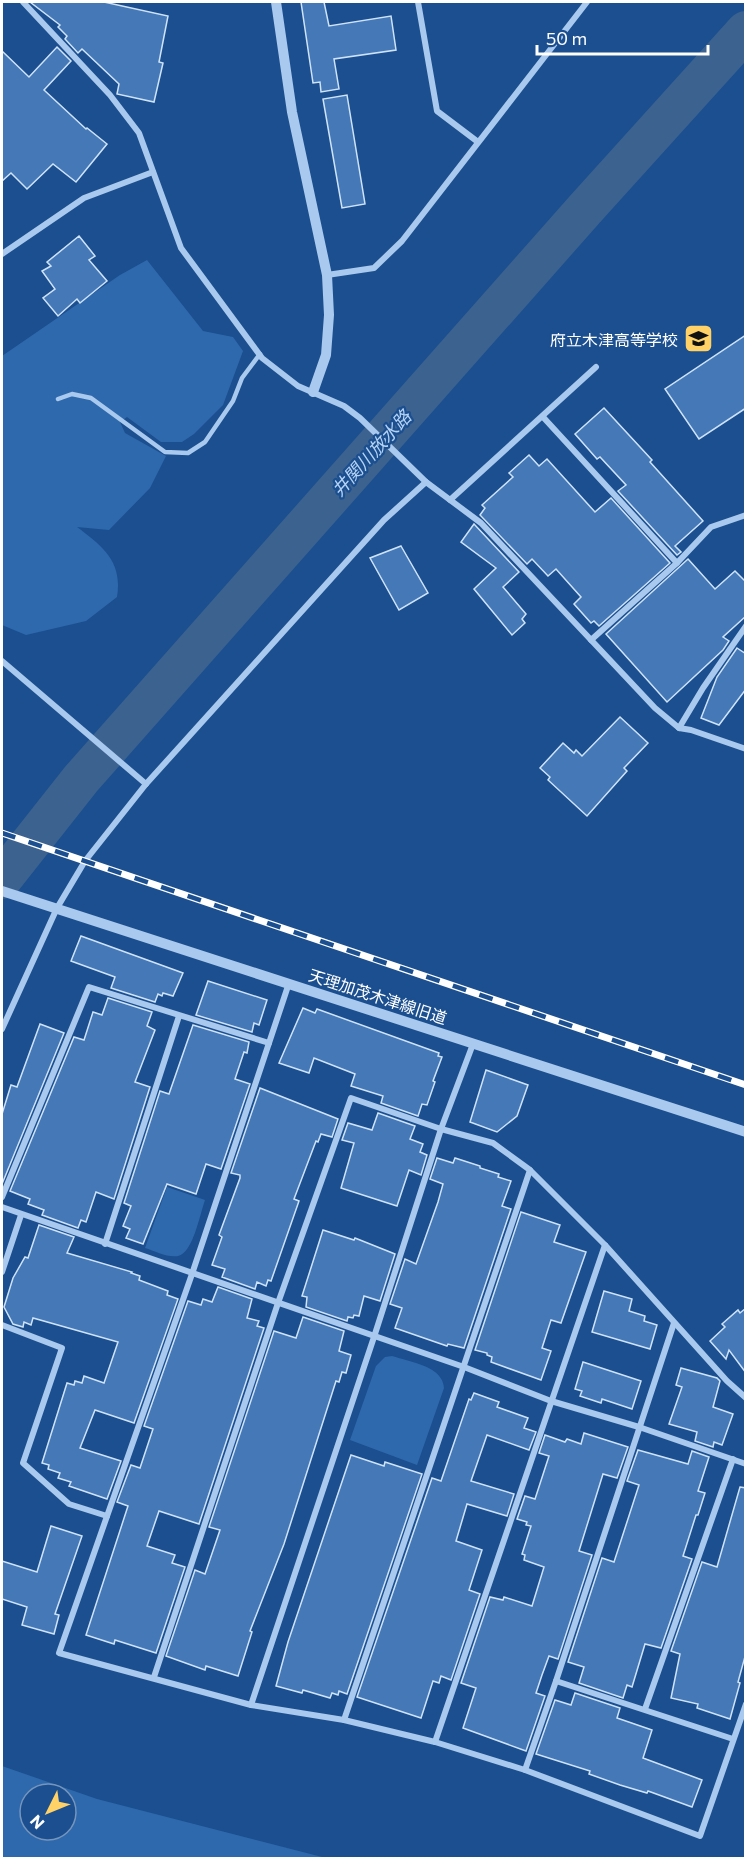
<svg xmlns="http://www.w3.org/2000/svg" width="747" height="1860" font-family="Commissioner,'Noto Sans JP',sans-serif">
	<rect width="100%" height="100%" fill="#1b4f8f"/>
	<g fill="#2e69ad" fill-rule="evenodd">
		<path d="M147,260L203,331L233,337L243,351L223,405L194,434L182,442H161L127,417L120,422L125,433L166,456L150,488L109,530L77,527C102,546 123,561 117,597L86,621L26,635L2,625V356L120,275Z"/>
		<path d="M167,1187L205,1200C200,1214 193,1253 178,1256C168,1258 155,1251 145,1248Z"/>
		<path d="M392,1356C410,1362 443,1366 444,1388L417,1465L350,1440L376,1366L385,1357Z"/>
		<path d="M2,1766L97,1799L326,1858H2ZM30,1794H66V1830H30Z"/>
	</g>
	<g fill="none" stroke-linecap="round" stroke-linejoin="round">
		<path stroke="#3c6290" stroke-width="40" d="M2,879L81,779L586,208L746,31"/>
	</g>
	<g fill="#4478b7" stroke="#cfe3fa" stroke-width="1.5">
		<path d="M30,2H104L168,16L159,62L163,63L154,102L117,94L119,84L82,49L78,53L65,39L67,36L58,27L60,25Z"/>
		<path d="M301,2H324L329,26L391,16L396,50L334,59L339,89L321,92L320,82L313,83Z"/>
		<path d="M57,47L71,61L44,90L86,129L87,128L107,144L76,182L53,164L27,189L11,173L2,181V51L29,77Z"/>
		<path d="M347,95L365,204L342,208L323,99Z"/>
		<path d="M79,236L95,256L89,260L107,281L80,303L77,299L58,316L43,298L55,289L42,271L51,266L47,262Z"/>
		<path d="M746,335V408L699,439L665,389Z"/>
		<path d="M604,408L652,460L650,462L703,521L675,546L681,552L677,555L618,491L626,485L600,457L597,459L575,434Z"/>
		<path d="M529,455L539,466L547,459L595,512L611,498L670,563L599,626L594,621L591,623L574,604L581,597L556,569L548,576L532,559L527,564L480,515L485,508L482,505L513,477L509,473Z"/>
		<path d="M474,524L519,572L503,587L526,614L522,619L525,623L512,635L474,589L496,568L461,542Z"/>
		<path d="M401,546L428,593L399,610L370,558Z"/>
		<path d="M688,559L715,589L735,571L746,582V616L723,637L729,641L723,650L667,702L606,634Z"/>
		<path d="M737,648L746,654V689L719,725L701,718L717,677Z"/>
		<path d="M620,717L648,743L624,768L627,771L587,816L548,780L550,777L540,768L563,743L574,753L576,750L582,756Z"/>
		<path d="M81,936L183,973L173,996L163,993L162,996L158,994L155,1002L111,988L115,977L71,961Z"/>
		<path d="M208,981L267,1000L259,1025L254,1023L252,1032L196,1015Z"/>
		<path d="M108,998L152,1012L147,1026L155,1030L135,1082L150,1087L114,1199L96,1192L86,1222L81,1220L78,1228L42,1215L44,1210L28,1204L30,1199L10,1191L74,1037L84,1040L93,1012L102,1015Z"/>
		<path d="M303,1008L315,1013L317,1009L439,1053L438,1056L442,1057L433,1081L435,1082L427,1105L422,1104L418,1116L381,1103L383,1096L351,1086L355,1074L314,1058L309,1073L279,1063Z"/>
		<path d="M40,1024L64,1033L2,1184V1114L11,1085L17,1087Z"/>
		<path d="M193,1025L249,1042L247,1053L244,1052L235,1079L250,1084L221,1169L206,1164L196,1194L167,1184L143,1244L126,1238L130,1229L123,1226L131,1206L124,1203L160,1091L169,1094Z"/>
		<path d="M486,1070L528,1085L517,1116L497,1132L470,1122Z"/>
		<path d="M260,1088L338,1119L332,1137L321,1134L318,1142L316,1141L294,1199L299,1201L271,1281L268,1280L266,1286L257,1282L255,1289L222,1277L225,1269L212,1265L222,1237L219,1235L240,1178V1175L231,1173Z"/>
		<path d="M378,1113L415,1126L410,1139L423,1144L420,1152L427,1155L421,1175L409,1170L397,1206L341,1188L354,1143L342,1140L348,1123L372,1130Z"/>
		<path d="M437,1158L453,1163L455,1158L480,1166V1168L499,1174L498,1177L511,1181L502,1206L511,1209L464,1348L448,1344L447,1346L395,1328L402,1308L390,1304L405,1259L416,1264L438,1202L443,1184L430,1179Z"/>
		<path d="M521,1212L560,1225L554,1242L586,1252L561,1323L551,1320L542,1348L551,1351L541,1380L491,1362L492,1357L487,1355V1353L475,1350Z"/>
		<path d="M39,1225L74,1237L67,1253L132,1272L131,1273L140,1276L139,1280L168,1291L167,1295L178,1299L134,1423L95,1410L80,1448L121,1461L107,1499L69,1486L71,1482L58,1478L60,1473L48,1469L49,1465L42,1463L67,1383L74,1385L75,1381L82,1383L84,1376L104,1383L118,1342L33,1318L31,1325L24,1322L23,1327L13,1324L4,1307L13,1278L25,1257L28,1258Z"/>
		<path d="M323,1230L354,1240L355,1238L395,1254L380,1301L364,1296L359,1316L354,1315L353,1318L348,1317L347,1321L306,1307L307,1297L302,1296Z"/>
		<path d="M218,1287L252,1299L247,1318L259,1321L257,1326L264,1328L199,1524L159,1511L147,1546L175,1555L172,1563L185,1567L156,1653L115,1640L114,1644L86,1635L128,1506L117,1502L131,1465L140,1468L153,1429L144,1426L188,1301L201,1305L203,1299L212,1302Z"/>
		<path d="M604,1291L632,1299L629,1311L645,1316L644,1321L657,1325L650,1349L592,1332Z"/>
		<path d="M746,1308V1373L729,1350L726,1359L710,1341L725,1327L722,1324L738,1310L740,1313Z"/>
		<path d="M303,1317L344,1331L339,1351L351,1355L346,1373L342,1372L339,1382L336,1381L284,1544L250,1631L252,1632L238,1676L206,1666L205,1670L166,1656L195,1570L205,1574L220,1530L209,1527L274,1331L296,1338Z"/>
		<path d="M583,1362L641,1381L632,1409L602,1399L601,1403L580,1396L582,1391L575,1389Z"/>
		<path d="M681,1368L717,1378L720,1381L713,1407L733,1414L722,1445L714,1442L713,1447L695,1441L697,1432L669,1424L682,1387L676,1385Z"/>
		<path d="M474,1393L499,1402L497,1407L528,1418L524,1428L536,1432L529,1450L487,1435L471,1481L514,1494L507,1516L467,1504L456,1541L482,1550L469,1590L480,1594L451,1680L441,1676L439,1683L433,1681L421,1718L357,1697L432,1478L441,1481L469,1399L471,1400Z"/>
		<path d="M584,1433L628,1447L617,1478L603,1474L579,1551L592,1555L558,1659L549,1656L542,1675L536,1693L545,1696L526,1751L463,1728L476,1688L461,1683L490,1597L503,1600L504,1597L532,1606L544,1567L524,1560L525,1555L522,1554L531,1526L526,1525L527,1522L517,1519L525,1496L535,1499L549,1456L539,1453L545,1435L565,1442L567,1439L581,1444Z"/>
		<path d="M638,1450L688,1464L692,1451L709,1457L698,1491L705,1493L698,1515H696L683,1556L692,1559L661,1648L645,1644L632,1687L627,1685L623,1698L579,1683L584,1667L568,1662L602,1558L614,1562L639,1485L627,1481Z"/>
		<path d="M351,1455L384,1466L385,1462L422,1474L347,1694L339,1691L338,1695L332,1693L330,1698L303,1690L302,1693L276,1686L288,1642Z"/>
		<path d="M740,1487L746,1488V1653L738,1682L740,1683L730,1719L697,1708L698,1704L671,1698L680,1654L671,1651L702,1562L717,1567Z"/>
		<path d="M51,1526L82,1536L55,1614L59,1615L54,1634L22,1625L27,1607L2,1599V1561L37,1572Z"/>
		<path d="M575,1693L620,1708L617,1718L652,1730L643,1758L702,1780L692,1807L648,1791L647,1793L620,1785L589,1774L590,1771L536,1754L555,1700L571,1705Z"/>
	</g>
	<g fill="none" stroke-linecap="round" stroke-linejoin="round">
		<path stroke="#a9c9ee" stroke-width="4.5" d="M58,399L72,394L91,398L165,452L188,453L205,442L233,401L242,378L260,354"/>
		<g stroke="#a9c9ee" stroke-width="6">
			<path d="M23,2L110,95L139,133L181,248L262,358L298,386L344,406L360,418L426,482L481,523L655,708L679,728L691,730L746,749"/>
			<path d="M418,2L437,111L478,142"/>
			<path d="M2,254L84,198L153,172"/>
			<path d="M327,275L374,268L402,241L587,2"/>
			<path d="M543,417L677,563L591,640"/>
			<path d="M450,500L596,367"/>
			<path d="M677,563L711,527L746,515"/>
			<path d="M2,661L146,784"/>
			<path d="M679,728L703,688L746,626"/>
			<path d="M289,983L192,1274L59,1653L251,1705L344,1720L435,1742L525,1770L700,1836L746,1704"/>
			<path d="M2,1029L57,908L85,861L146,784L384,520L426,482"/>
			<path d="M2,1197L89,987L269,1043"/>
			<path d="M2,1207L464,1367L551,1401L639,1427L746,1464"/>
			<path d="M105,1244L179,1016"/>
			<path d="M2,1272L21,1215"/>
			<path d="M2,1325L62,1348L23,1463L69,1504L107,1516"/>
			<path d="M154,1677L278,1303L351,1098L441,1129L493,1143L530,1170L605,1245L727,1381L746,1398"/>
			<path d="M556,1681L733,1739"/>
			<path d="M251,1705L374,1337L441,1129L473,1044"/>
			<path d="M645,1709L733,1459"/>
			<path d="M344,1720L530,1170"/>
			<path d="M435,1742L605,1245"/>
			<path d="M525,1770L556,1681L674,1323"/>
		</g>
		<g stroke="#a9c9ee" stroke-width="10">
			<path d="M276,2L292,112L327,275L329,315L326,355L313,392"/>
			<path d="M2,891L746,1132"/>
		</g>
		<defs>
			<path id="rail" d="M2,833L746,1085"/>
		</defs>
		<use href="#rail" stroke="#fff" stroke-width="7"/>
		<use href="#rail" stroke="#1b4f8f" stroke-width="4.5" stroke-dasharray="14" stroke-linecap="butt"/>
	</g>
	<defs>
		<symbol id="school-square" viewBox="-11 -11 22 22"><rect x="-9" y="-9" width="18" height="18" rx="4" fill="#ffd166" stroke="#1b4f8f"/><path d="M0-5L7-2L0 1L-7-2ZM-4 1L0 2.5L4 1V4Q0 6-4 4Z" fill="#111"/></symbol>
	</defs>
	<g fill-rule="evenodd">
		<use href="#school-square" x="682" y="322" width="33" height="33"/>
	</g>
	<g text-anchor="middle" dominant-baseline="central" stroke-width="4.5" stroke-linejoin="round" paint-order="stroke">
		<g font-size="16" fill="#fff" stroke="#1b4f8f" text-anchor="end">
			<text x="678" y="339">府立木津高等学校</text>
		</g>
		<g font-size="16" fill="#fff" stroke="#1b4f8f">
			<text transform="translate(378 996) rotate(18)">天理加茂木津線旧道</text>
		</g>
		<g font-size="18" font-style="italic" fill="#b5d3f5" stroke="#1b4f8f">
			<text transform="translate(371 453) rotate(-48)">井関川放水路</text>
		</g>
	</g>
	<rect width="747" height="1860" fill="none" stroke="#ffffff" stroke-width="6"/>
	<g transform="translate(48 1812) rotate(227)"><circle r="28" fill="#1b4f8f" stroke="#7695bc" stroke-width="1.5"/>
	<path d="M0-4.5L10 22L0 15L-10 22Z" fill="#ffd166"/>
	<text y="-9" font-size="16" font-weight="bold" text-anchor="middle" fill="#ffffff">N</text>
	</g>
	<path d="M537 45v9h171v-9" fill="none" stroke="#ffffff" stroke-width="3"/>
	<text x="546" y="45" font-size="18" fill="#ffffff" stroke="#1b4f8f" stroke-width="4.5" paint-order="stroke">50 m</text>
</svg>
